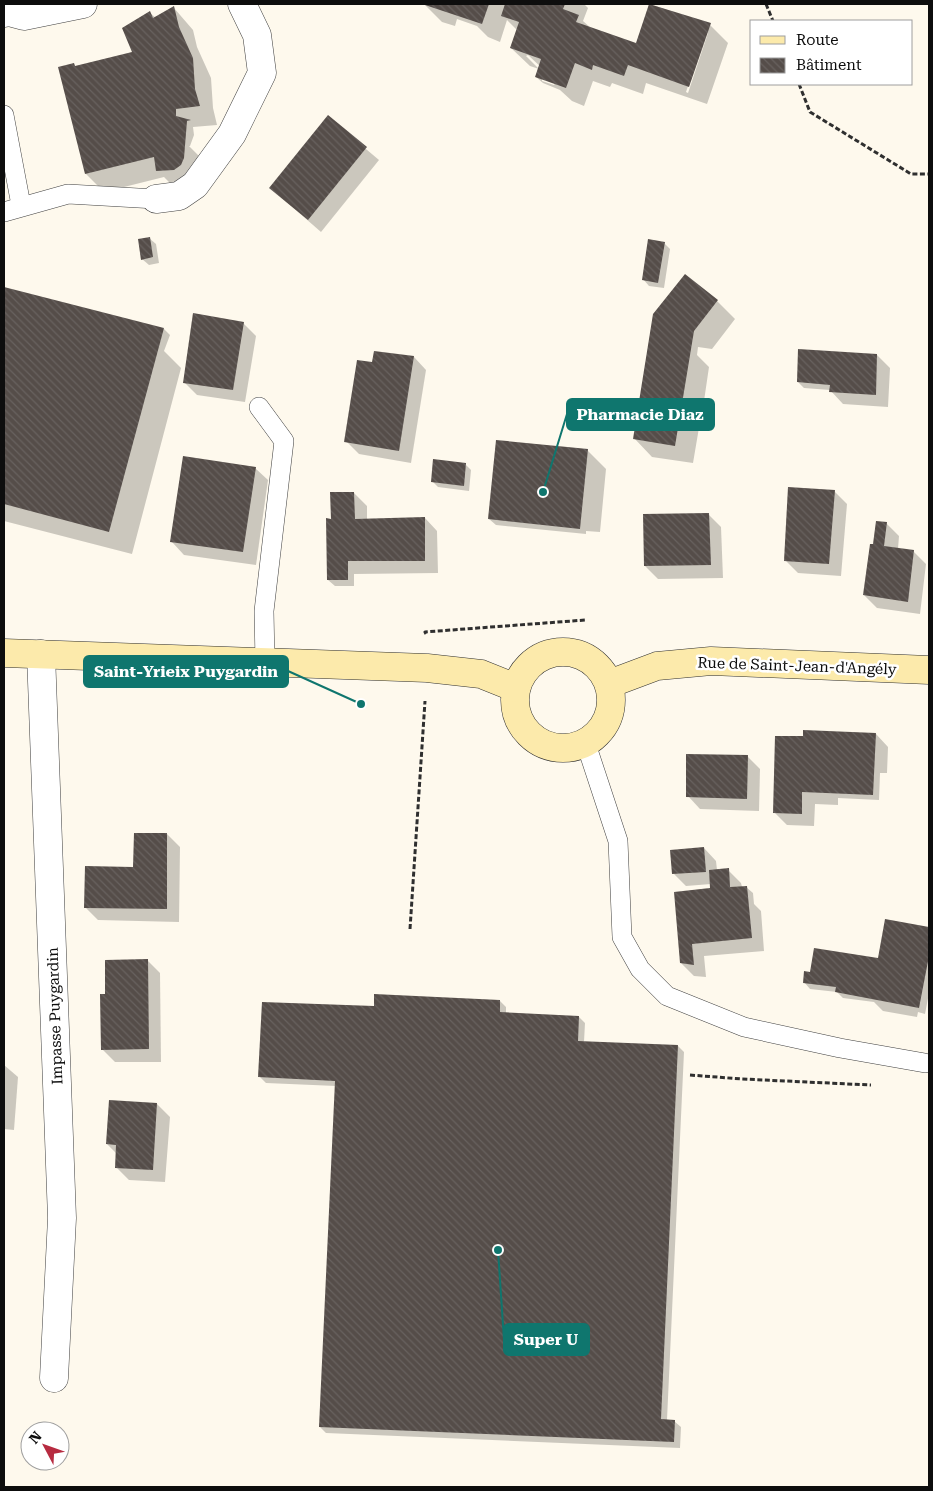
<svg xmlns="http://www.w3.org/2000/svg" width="933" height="1491" font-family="'Roboto Serif',serif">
	<defs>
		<pattern id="building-back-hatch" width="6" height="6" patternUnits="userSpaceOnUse" patternTransform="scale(1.25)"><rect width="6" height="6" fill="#554d49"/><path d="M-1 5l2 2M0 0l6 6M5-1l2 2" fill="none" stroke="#68625f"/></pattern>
	</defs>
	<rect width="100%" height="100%" fill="#fef9ed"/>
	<g fill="#0003" fill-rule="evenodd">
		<path d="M424,4H584L588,8L583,21L592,29L637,45L650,4L710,25L728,43L707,104L646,83L643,94L612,83L610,87L593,81L584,106L572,101L560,90L543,83L536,77L539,69L530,66L511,48L517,30L507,20L500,42L488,37L477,26L457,19L455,26L442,22ZM706,33H708L688,93L686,92ZM528,55L544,70L542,72L526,56ZM542,78L555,83L554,85L542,81Z"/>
		<path d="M174,8L193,30L197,47L211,78L213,108L217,125L193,127L194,135L190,146H189L203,160L176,189L164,177L104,192L86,174L73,64L76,67L135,57L150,13L156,18Z"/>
		<path d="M328,117L379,160L321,232L282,198Z"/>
		<path d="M149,238L156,244L159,263L149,265L142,259Z"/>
		<path d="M664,243L670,249L664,288L649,286L643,279Z"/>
		<path d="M4,288L164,329L170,335L164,351L181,368L132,554L4,521Z"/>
		<path d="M717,301L735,319L712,349L698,347L697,355L709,367L704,401L695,400V403L702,410L693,463L652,457L634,438L654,315Z"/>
		<path d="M243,323L256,336L245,402L197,395L184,382Z"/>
		<path d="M877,355L890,368L888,407L843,404L830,390L804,388L798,382Z"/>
		<path d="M414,357L426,370L411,463L359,454L346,441L373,364Z"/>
		<path d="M587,450L606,469L600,532L586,531V534L496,525L489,519Z"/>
		<path d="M465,464L471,470L469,491L438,487L432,481Z"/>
		<path d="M255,468L268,480L256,565L184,555L172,542Z"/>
		<path d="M834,491L847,504L841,576L798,573L785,560Z"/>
		<path d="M354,493L367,506V520L425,518L437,531L438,573L354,574V586H335L328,580L333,520Z"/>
		<path d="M708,514L721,527L723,578L658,579L645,566Z"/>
		<path d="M886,523L899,536L898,549L913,551L926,564L920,614L877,608L864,595L874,545Z"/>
		<path d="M876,734L888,747L887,773H880L879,800L838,798V805L815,804L814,826L787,825L774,812Z"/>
		<path d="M748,757L760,769L759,811L700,809L688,796Z"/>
		<path d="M167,834L180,847L179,922L98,920L86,908L134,869Z"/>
		<path d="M704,848L716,861L717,870H728L741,883L742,887H746L753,893L754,904L761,911L764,951L704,956L706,977L694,976L681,963L712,890L711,884L686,886L674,874Z"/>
		<path d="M917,927L929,928V993L925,1014L918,1012L917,1017L883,1011L874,1002L843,998L837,992L810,989L804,982L811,973L878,959Z"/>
		<path d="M147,960L160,973L161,1062H115L102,1049Z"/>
		<path d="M500,1001L506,1007V1014L579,1017L585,1023L584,1042L678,1046L684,1052L667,1420L674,1421L681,1427L680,1448L326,1433L320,1427L336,1086L266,1083L260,1077L375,1007Z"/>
		<path d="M4,1065L18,1077L14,1130L4,1129Z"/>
		<path d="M157,1104L170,1117L165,1182L129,1180L117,1168V1154L107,1144Z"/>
	</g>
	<g fill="url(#building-back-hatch)">
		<path d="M422,4H489L482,24Z"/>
		<path d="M505,4H565L563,9L579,15L576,22L636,43L649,4L711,23L689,87L628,65L624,76L593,65L592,70L575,63L566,88L535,77L541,59L510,48L519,22L501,16Z"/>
		<path d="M174,6L179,27L193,58L195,89L200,106L176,109V116L191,120L187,121L184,158L181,165L174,170L156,171L154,157L85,174L58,67L74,63L75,66L132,52L122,28L150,11L153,18Z"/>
		<path d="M328,115L367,147L308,220L269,188Z"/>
		<path d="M150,237L153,257L141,260L138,239Z"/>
		<path d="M648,239L665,242L658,283L642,280Z"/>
		<path d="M685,274L718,300L694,331L675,446L633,439L653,314Z"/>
		<path d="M4,287L164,328L109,532L4,504Z"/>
		<path d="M193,313L244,322L233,390L183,383Z"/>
		<path d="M798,349L877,354L876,395L829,392L830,385L797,382Z"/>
		<path d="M374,351L414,356L399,451L344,442L357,360L372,362Z"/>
		<path d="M496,440L588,449L580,529L488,519Z"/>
		<path d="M183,456L256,467L243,552L170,542Z"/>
		<path d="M433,459L466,463L464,486L431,482Z"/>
		<path d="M788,487L835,490L829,564L784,561Z"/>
		<path d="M330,492H354L355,519L425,517V561H348V580H327L326,518L331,519Z"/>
		<path d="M709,513L711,565L644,566L643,514Z"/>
		<path d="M876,521L887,522L884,546L914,550L908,602L863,595L870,544H873Z"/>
		<path d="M803,730L876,733L873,795L802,792V814L773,813L775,736H803Z"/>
		<path d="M686,754L748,755L747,799L686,797Z"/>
		<path d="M134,833H167V909L84,908L85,866L133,867Z"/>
		<path d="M704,847L706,872L672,874L670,850Z"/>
		<path d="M729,868L730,887L747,886L752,938L692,944L694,965L680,963L674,892L710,888L709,870Z"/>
		<path d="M885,919L929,927V956L919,1008L835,992L836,987L803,983L804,971L810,972L814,948L878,958Z"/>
		<path d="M148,959L149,1049L101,1050L100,994H105V960Z"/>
		<path d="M374,994L500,1000V1012L579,1016L578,1041L678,1045L661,1419L675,1420L674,1442L319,1427L335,1081L258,1077L262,1002L374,1006Z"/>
		<path d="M109,1100L157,1103L153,1170L115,1168L116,1145L106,1144Z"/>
	</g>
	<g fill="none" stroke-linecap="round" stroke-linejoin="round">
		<defs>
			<g id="lane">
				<path d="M4,115L21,205"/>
				<path d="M4,212L68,194L156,199"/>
				<path d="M259,407L284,441L264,611L265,662"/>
				<path d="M586,744L618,841L622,937L640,969L667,996L744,1027L840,1048L925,1063"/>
			</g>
			<g id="street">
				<path d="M4,13L9,12L24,16L83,4"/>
				<path d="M156,199L179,196L195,185L232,134L262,73L257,35L242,4"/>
				<path d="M41,654L62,1218L54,1378"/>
			</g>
			<g id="secondary">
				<circle cx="563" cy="700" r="48"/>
				<path d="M4,653L427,668L481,674L516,688"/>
				<path d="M609,684L657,666L711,661L929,670"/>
			</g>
		</defs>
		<use href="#lane" stroke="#404040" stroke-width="20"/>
		<use href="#street" stroke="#404040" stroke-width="29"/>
		<use href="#secondary" stroke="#2f2f2f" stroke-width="29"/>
		<g stroke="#2f2f2f" stroke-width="3" stroke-dasharray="5 2.5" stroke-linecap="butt">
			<path d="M766,4L773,21"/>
			<path d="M799,84L810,112L911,174H929"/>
			<path d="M426,634L425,632L585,620"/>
			<path d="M410,929L425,701"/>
			<path d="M690,1075L742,1079L871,1085"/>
		</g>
		<use href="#lane" stroke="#fff" stroke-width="19"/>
		<use href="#street" stroke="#fff" stroke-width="28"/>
		<use href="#secondary" stroke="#fceaab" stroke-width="28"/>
	</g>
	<g text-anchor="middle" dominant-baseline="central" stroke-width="5" stroke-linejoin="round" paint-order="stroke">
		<g font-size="15" fill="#0d0d0d" stroke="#fff">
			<text transform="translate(797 666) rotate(2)">Rue de Saint-Jean-d'Angély</text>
			<text transform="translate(55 1016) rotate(-92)">Impasse Puygardin</text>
		</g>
	</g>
	<path fill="none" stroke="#0f766e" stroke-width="2" d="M543 492L567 414M361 704L288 671M498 1250L504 1340"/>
	<g fill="#0f766e" stroke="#fff" stroke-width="2">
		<circle cx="543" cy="492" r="5"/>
		<circle cx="361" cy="704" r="5"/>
		<circle cx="498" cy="1250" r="5"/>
	</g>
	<g fill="#0f766e" stroke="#0f766e" stroke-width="2">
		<rect x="567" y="399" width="147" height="31" rx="5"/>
		<rect x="84" y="656" width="204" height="31" rx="5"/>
		<rect x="504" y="1324" width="85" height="31" rx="5"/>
	</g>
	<g font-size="16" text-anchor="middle" font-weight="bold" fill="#fff">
		<text x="640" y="420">Pharmacie Diaz</text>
		<text x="186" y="677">Saint-Yrieix Puygardin</text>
		<text x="546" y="1345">Super U</text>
	</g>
	<rect width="933" height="1491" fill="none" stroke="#0d0d0d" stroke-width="10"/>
	<rect x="750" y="20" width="162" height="65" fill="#ffffff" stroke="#9e9e9e"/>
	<rect x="760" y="36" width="25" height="8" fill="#fceaab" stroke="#9e9e9e"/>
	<text x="796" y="45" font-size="15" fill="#0d0d0d">Route</text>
	<rect x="760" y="58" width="25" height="15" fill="url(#building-back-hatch)" stroke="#9e9e9e"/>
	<text x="796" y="70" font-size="15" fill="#0d0d0d">Bâtiment</text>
	<g transform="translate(45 1446) rotate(311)"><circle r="24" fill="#ffffff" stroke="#9e9e9e"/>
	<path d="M0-4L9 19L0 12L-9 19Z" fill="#b72b40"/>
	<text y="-8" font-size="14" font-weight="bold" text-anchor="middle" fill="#0d0d0d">N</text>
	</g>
</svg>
